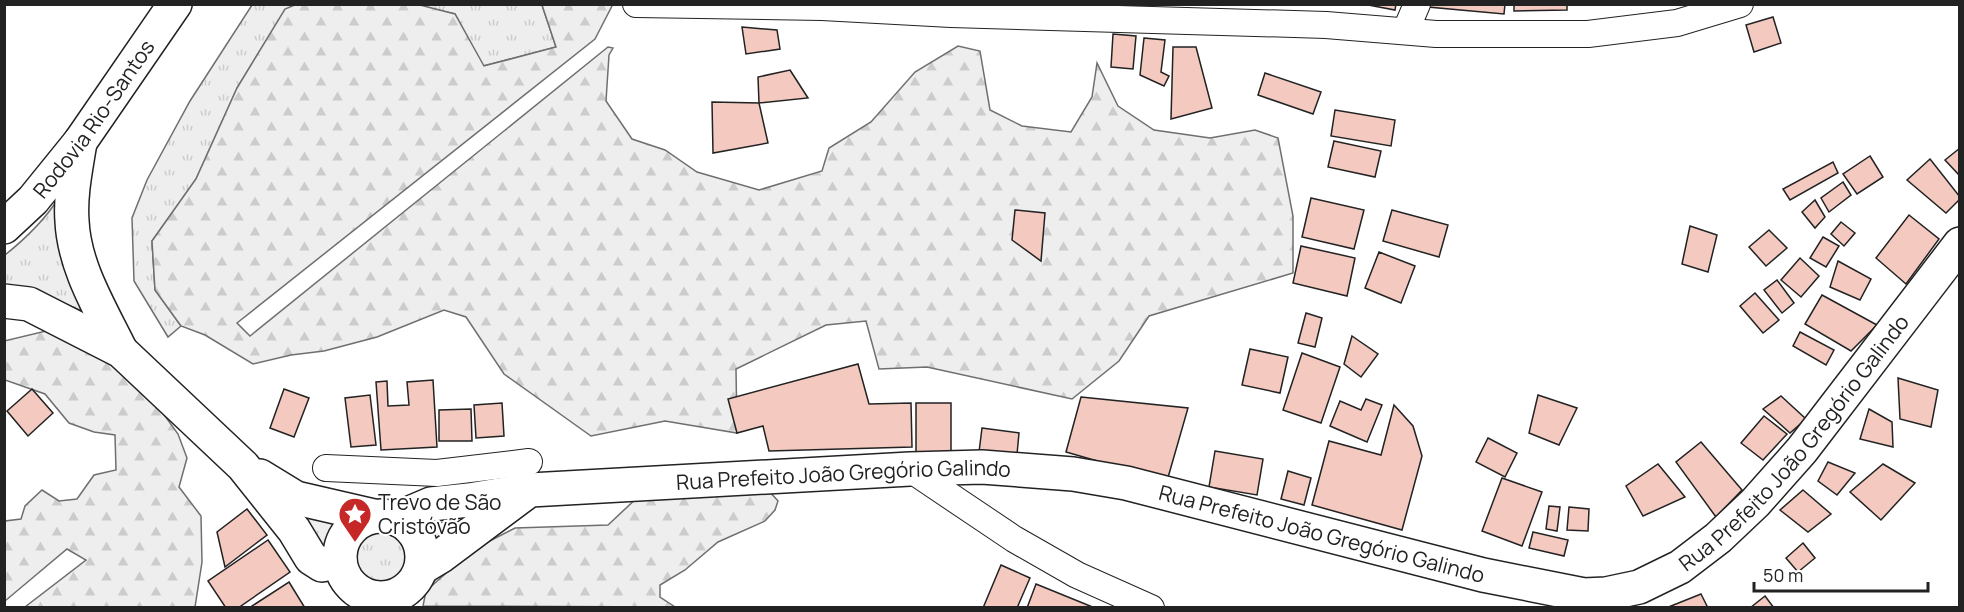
<svg xmlns="http://www.w3.org/2000/svg" width="1964" height="612" font-family="Manrope,sans-serif">
	<defs>
		<pattern id="grass-tufts" width="24" height="20" patternUnits="userSpaceOnUse" patternTransform="scale(1.5)"><rect width="24" height="20" fill="#eee"/><path d="M3 7l-1-3M5 7V3M7 7l1-3M15 17l-1-3M17 17v-4M19 17l1-3" fill="none" stroke="#ccc"/></pattern>
		<pattern id="forest-firs" width="22" height="20" patternUnits="userSpaceOnUse" patternTransform="scale(1.5)"><rect width="22" height="20" fill="#eee"/><path d="M5 1l3.5 6h-7zM16 11l3.5 6h-7z" fill="#ccc"/></pattern>
	</defs>
	<rect width="100%" height="100%" fill="#fff"/>
	<g fill="url(#grass-tufts)" stroke="#6f6f6f" stroke-width="1.5">
		<path d="M252,5H297L285,10L237,88L196,179L152,241L155,290L181,326L168,337L134,281L132,218L147,180L190,101Z"/>
		<path d="M416,5H542L556,47L483,66L455,14Z"/>
		<path d="M58,199L89,314C61,301 35,293 5,288V255C25,239 44,221 58,199Z"/>
		<path d="M280,495L350,514L332,534L321,551Z"/>
		<path d="M478,521L432,552L429,538L419,523Z"/>
		<circle cx="380" cy="558" r="29"/>
	</g>
	<g fill="url(#forest-firs)" stroke="#6f6f6f" stroke-width="1.5">
		<path d="M297,4H416L455,14L484,66L556,47L542,5L613,4L595,39L237,323L250,336L608,47L613,48L609,55L606,101L632,139L665,150L697,172L759,190L822,171L829,148L871,122L915,72L958,46L980,51L990,110L1022,126L1071,132L1092,97L1097,63L1118,106L1154,130L1210,138L1255,130L1278,138L1293,216V273L1149,316L1119,361L1072,399L927,367L879,369L866,321L826,325L736,369L737,433L665,421L591,436L504,374L466,317L444,310L377,337L324,351L291,355L253,364L205,335L181,326L155,290L152,241L196,179L237,88L285,9Z"/>
		<path d="M46,331L120,366L147,391L178,434L187,458L179,487L201,516L202,562L195,607H25L86,560L67,549L5,601V521L21,519L25,506L42,490L59,501L77,499L94,475L116,470L115,435L94,432L69,423L45,394L5,380L4,341Z"/>
		<path d="M769,491L778,501L775,510L765,521L718,542L685,570L660,585V597L675,607L423,606L426,591L472,550L515,528L608,525L640,495Z"/>
	</g>
	<g fill="#f3c9c0" stroke="#222" stroke-width="1.5">
		<path d="M1363,4H1396L1395,10Z"/>
		<path d="M1428,4H1505L1504,14L1428,7Z"/>
		<path d="M1514,4H1567V10L1514,11Z"/>
		<path d="M1773,17L1781,43L1754,52L1746,25Z"/>
		<path d="M742,27L777,30L780,49L746,54Z"/>
		<path d="M1113,34L1136,36L1133,69L1111,67Z"/>
		<path d="M1144,38L1165,40L1161,72L1169,76L1164,86L1140,75Z"/>
		<path d="M1173,47H1196L1212,108L1171,119Z"/>
		<path d="M790,70L808,98L759,103L758,77Z"/>
		<path d="M1265,73L1321,92L1313,114L1258,95Z"/>
		<path d="M712,102L759,103L768,143L713,153Z"/>
		<path d="M1335,110L1395,120L1391,146L1331,136Z"/>
		<path d="M1334,141L1381,151L1375,177L1328,167Z"/>
		<path d="M1960,148V176L1945,160Z"/>
		<path d="M1870,156L1883,177L1857,194L1843,174Z"/>
		<path d="M1930,159L1960,197V199L1946,213L1907,180Z"/>
		<path d="M1833,162L1838,173L1790,200L1783,189Z"/>
		<path d="M1843,182L1851,195L1829,212L1821,198Z"/>
		<path d="M1311,198L1364,210L1354,249L1302,237Z"/>
		<path d="M1815,200L1825,217L1815,228L1802,212Z"/>
		<path d="M1015,210L1045,213L1041,261L1012,240Z"/>
		<path d="M1392,210L1448,225L1439,257L1383,241Z"/>
		<path d="M1909,215L1939,239L1906,284L1876,258Z"/>
		<path d="M1841,222L1855,233L1844,246L1831,234Z"/>
		<path d="M1690,226L1717,235L1708,272L1682,264Z"/>
		<path d="M1769,230L1787,248L1766,266L1749,247Z"/>
		<path d="M1823,237L1839,246L1826,267L1810,258Z"/>
		<path d="M1301,246L1355,258L1347,296L1293,283Z"/>
		<path d="M1379,252L1415,266L1401,303L1365,288Z"/>
		<path d="M1800,258L1819,276L1801,297L1781,280Z"/>
		<path d="M1838,261L1871,279L1860,300L1830,287Z"/>
		<path d="M1777,280L1794,303L1782,313L1764,290Z"/>
		<path d="M1755,293L1779,320L1763,333L1740,306Z"/>
		<path d="M1822,295L1877,325L1851,351L1805,324Z"/>
		<path d="M1306,313L1322,318L1315,347L1298,343Z"/>
		<path d="M1800,332L1834,350L1826,365L1793,346Z"/>
		<path d="M1352,336L1378,354L1361,377L1344,364Z"/>
		<path d="M1250,349L1288,357L1280,393L1242,385Z"/>
		<path d="M1302,353L1340,367L1321,423L1283,410Z"/>
		<path d="M858,364L869,404L911,403L912,447L769,451L763,426L737,433L728,399Z"/>
		<path d="M1898,378L1938,390L1931,427L1900,419Z"/>
		<path d="M433,380L437,447L381,450L376,382L387,381L388,406L409,405L407,382Z"/>
		<path d="M32,389L53,413L28,436L7,411Z"/>
		<path d="M284,389L309,398L294,437L270,428Z"/>
		<path d="M370,395L376,445L351,447L345,398Z"/>
		<path d="M1538,395L1577,408L1559,445L1529,433Z"/>
		<path d="M1781,396L1806,419L1790,433L1763,409Z"/>
		<path d="M1081,397L1188,408L1167,481L1066,452Z"/>
		<path d="M1366,399L1382,405L1367,442L1330,426L1340,401L1361,410Z"/>
		<path d="M502,403L504,436L476,438L474,405Z"/>
		<rect x="916" y="403" width="35" height="53"/>
		<path d="M1394,405L1413,426L1422,456L1402,530L1312,505L1329,441L1381,455Z"/>
		<path d="M471,409L472,441H439V410Z"/>
		<path d="M1869,409L1892,422L1893,447L1860,439Z"/>
		<path d="M1764,416L1787,434L1763,460L1741,443Z"/>
		<path d="M982,428L1019,433L1016,465L978,460Z"/>
		<path d="M1488,438L1517,453L1505,477L1476,462Z"/>
		<path d="M1701,442L1742,490L1716,517L1676,462Z"/>
		<path d="M1215,451L1263,459L1257,495L1209,487Z"/>
		<path d="M1828,462L1855,473L1837,495L1818,481Z"/>
		<path d="M1658,464L1685,497L1643,516L1626,486Z"/>
		<path d="M1883,464L1915,483L1881,520L1850,492Z"/>
		<path d="M1288,471L1311,478L1304,505L1281,499Z"/>
		<path d="M1502,478L1542,492L1522,546L1482,531Z"/>
		<path d="M1803,490L1831,514L1808,532L1780,510Z"/>
		<path d="M1549,506L1560,507L1557,531L1546,529Z"/>
		<path d="M1569,507L1589,509L1588,531L1567,530Z"/>
		<path d="M247,509L267,535L225,567L217,532Z"/>
		<path d="M1533,532L1568,540L1564,556L1529,548Z"/>
		<path d="M268,540L290,572L238,608H226L208,581Z"/>
		<path d="M1803,543L1815,558L1798,572L1786,558Z"/>
		<path d="M1001,565L1030,578L1017,608H983Z"/>
		<path d="M289,582L305,608H249Z"/>
		<path d="M1036,584L1095,608H1027Z"/>
		<path d="M1701,594L1708,608H1666Z"/>
		<path d="M1765,596L1774,608H1750Z"/>
	</g>
	<g fill="none" stroke-linecap="round" stroke-linejoin="round">
		<defs>
			<g id="minor">
				<path d="M636,4L822,7L951,14L1326,25L1436,34H1588L1677,23L1740,4"/>
				<path d="M1406,30L1417,4"/>
				<path d="M326,468L437,473L529,462"/>
				<path d="M910,469L1014,539L1077,575L1151,608"/>
			</g>
			<g id="major">
				<path d="M80,142C76,168 70,195 72,221C74,267 101,310 121,351"/>
				<path d="M4,301L29,304L121,351L243,466L294,530L311,558L322,565L340,561"/>
				<path d="M260,476L296,498L374,516"/>
				<circle cx="381" cy="557" r="41"/>
				<path id="s1" d="M396,519L431,504L469,500L530,490L910,469L982,467L1073,474L1126,483L1483,575L1584,595L1606,594L1639,587L1680,567L1718,538L1755,503L1802,450L1960,244"/>
				<path d="M421,568L441,556L524,494"/>
			</g>
			<g id="highway">
				<path id="s2" d="M4,227L33,200L80,142L175,4"/>
			</g>
		</defs>
		<use href="#minor" stroke="#222" stroke-width="28"/>
		<use href="#major" stroke="#222" stroke-width="36"/>
		<use href="#highway" stroke="#222" stroke-width="36"/>
		<use href="#minor" stroke="#fff" stroke-width="26"/>
		<use href="#major" stroke="#fff" stroke-width="33"/>
		<use href="#highway" stroke="#fff" stroke-width="33"/>
	</g>
	<defs>
		<symbol id="sight-pin" viewBox="-11 -11 22 30"><path d="M0 17L-7.5 6A9.5 9.5 0 1 1 7.5 6Z" fill="#c62828" stroke="#fff"/><path d="M0-6L1.8-2.2L6-1.7L2.9 1.2L3.7 5.4L0 3.3L-3.7 5.4L-2.9 1.2L-6-1.7L-1.8-2.2Z" fill="#fff"/></symbol>
	</defs>
	<g fill-rule="evenodd">
		<use href="#sight-pin" x="336" y="495" width="38" height="52"/>
	</g>
	<g text-anchor="middle" dominant-baseline="central" stroke-width="4.5" stroke-linejoin="round" paint-order="stroke">
		<g font-size="21" fill="#222" stroke="#fff">
			<text stroke="none"><textPath href="#s2" startOffset="141">Rodovia Rio-Santos</textPath></text>
			<text stroke="none"><textPath href="#s1" startOffset="1478">Rua Prefeito João Gregório Galindo</textPath></text>
			<text stroke="none"><textPath href="#s1" startOffset="452">Rua Prefeito João Gregório Galindo</textPath></text>
			<text stroke="none"><textPath href="#s1" startOffset="938">Rua Prefeito João Gregório Galindo</textPath></text>
		</g>
		<g font-size="21" fill="#222" stroke="#fff" text-anchor="start">
			<text x="378" y="502">Trevo de São<tspan x="378" dy="24">Cristóvão</tspan></text>
		</g>
	</g>
	<rect width="1964" height="612" fill="none" stroke="#222222" stroke-width="12"/>
	<path d="M1754 582v9h174v-9" fill="none" stroke="#222222" stroke-width="3"/>
	<text x="1763" y="582" font-size="18" fill="#222222" stroke="#ffffff" stroke-width="4.5" paint-order="stroke">50 m</text>
</svg>
